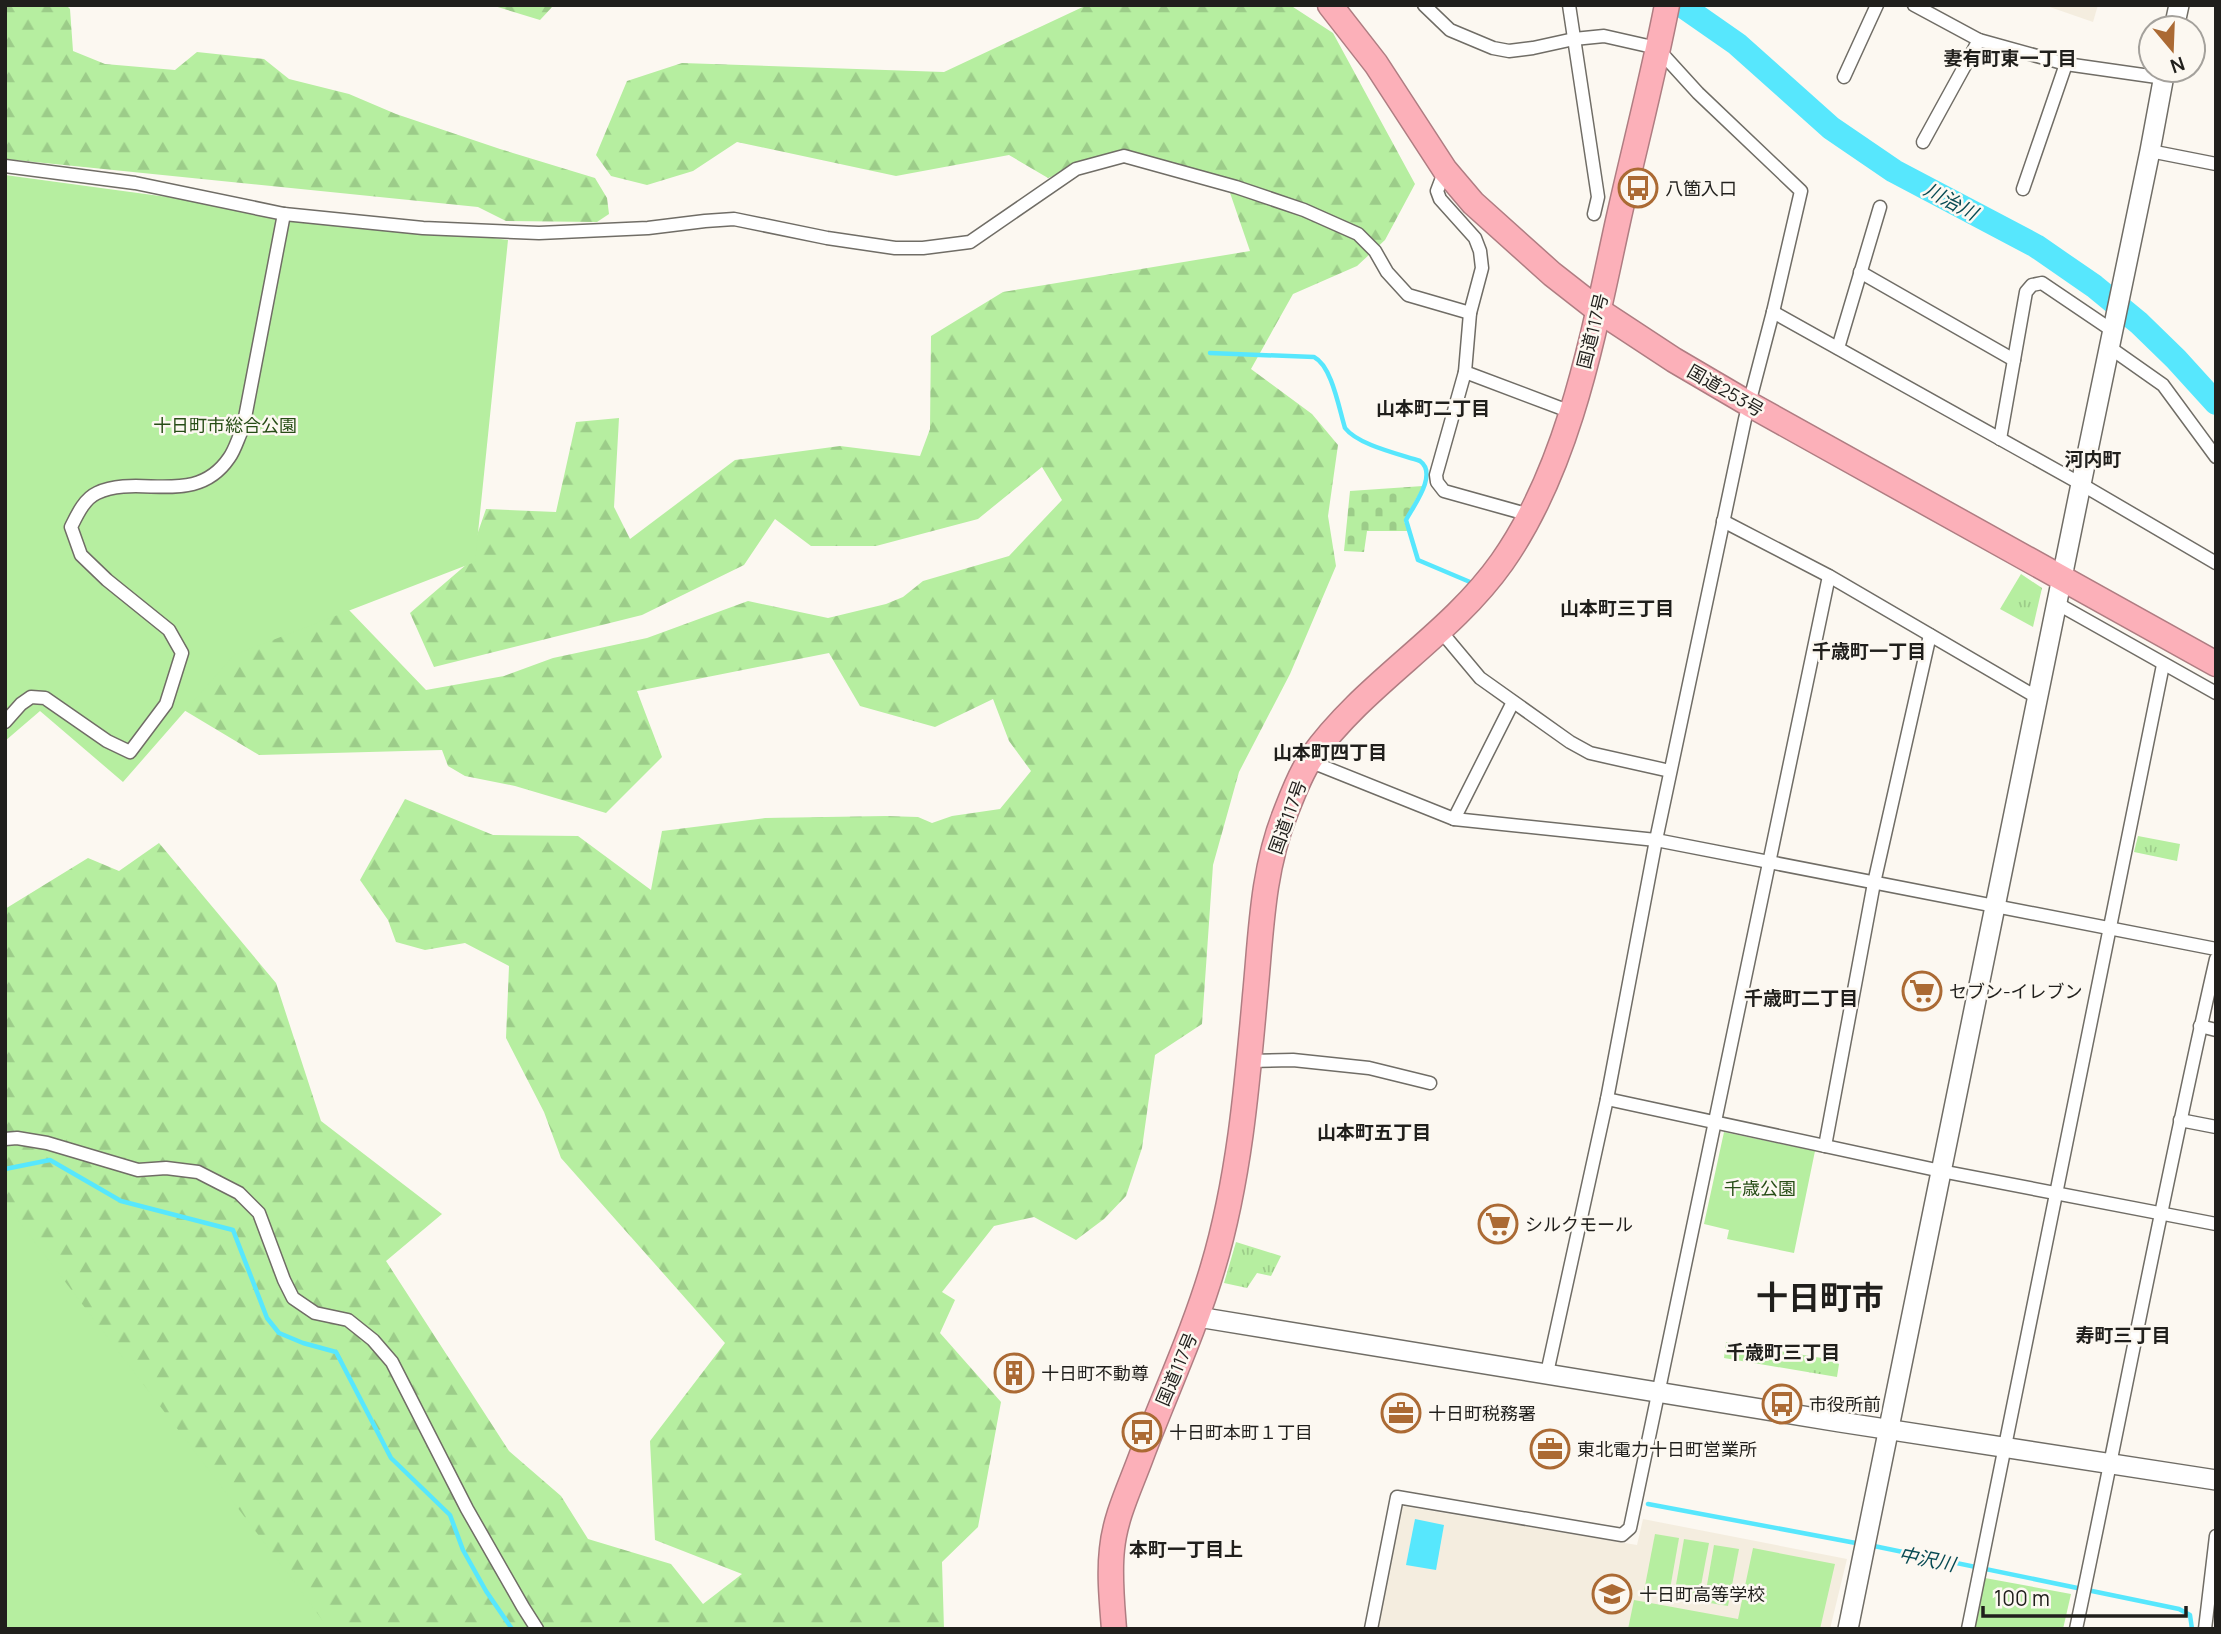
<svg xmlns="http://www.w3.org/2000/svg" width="2221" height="1634" font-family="Manrope,'Noto Sans JP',sans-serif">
	<defs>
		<pattern id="grass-tufts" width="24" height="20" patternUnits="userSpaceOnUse" patternTransform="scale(1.75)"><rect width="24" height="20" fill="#b6eea0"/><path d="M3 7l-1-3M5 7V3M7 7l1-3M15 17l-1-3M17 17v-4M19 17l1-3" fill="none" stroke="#9ccc89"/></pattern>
		<pattern id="forest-firs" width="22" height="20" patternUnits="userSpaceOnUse" patternTransform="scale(1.75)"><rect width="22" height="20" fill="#b6eea0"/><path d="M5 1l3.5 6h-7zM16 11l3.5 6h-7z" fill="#9ccc89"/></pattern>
		<pattern id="cemetery-stones" width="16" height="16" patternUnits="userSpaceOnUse" patternTransform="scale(1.75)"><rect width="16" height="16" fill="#b6eea0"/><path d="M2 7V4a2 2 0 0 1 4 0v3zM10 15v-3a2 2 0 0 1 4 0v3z" fill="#9ccc89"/></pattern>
	</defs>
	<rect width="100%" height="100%" fill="#fcf8f1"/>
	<g fill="#f4eddf">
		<path d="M2044,5H2098L2093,22Z"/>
		<path d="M1402,1506L1637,1545L1643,1519L1847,1559L1830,1629H1378Z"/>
	</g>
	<g fill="url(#grass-tufts)">
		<path d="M2021,574L2042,588L2033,627L2000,609Z"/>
		<path d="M2138,836L2180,844L2177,861L2134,852Z"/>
		<path d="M1236,1242L1281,1256L1271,1276L1257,1273L1247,1288L1224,1283Z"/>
		<path d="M1726,1342L1834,1360L1839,1364L1837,1377L1724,1358Z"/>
	</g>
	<g fill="url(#forest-firs)">
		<path d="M5,5H66L70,9L73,51L105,64L175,70L197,52L264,59L289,79L349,94L396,114L500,149L595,178L607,198L609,214L597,222L506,221L478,207L5,159Z"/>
		<path d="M491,5H554L540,20Z"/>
		<path d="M1087,5H1290L1333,33L1415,184L1385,240L1357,266L1293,294L1251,369L1312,414L1338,445L1328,516L1336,566L1290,674L1239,772L1213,865L1202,1024L1155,1055L1142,1148L1126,1196L1104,1219L1076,1240L1034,1217L994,1226L942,1292L955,1300L940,1333L1001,1402L978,1527L942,1562L944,1629H5V909L88,858L119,871L159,843L276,983L321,1121L442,1214L386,1261L509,1451L561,1496L588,1539L671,1564L703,1604L742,1574L655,1540L650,1441L725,1343L561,1158L544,1112L506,1038L509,966L465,943L425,950L396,942L388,920L360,880L405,799L493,835L578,836L651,890L662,831L765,818L886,816L918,817L932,823L952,816L1000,809L1031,771L1009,741L993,699L935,727L860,706L829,653L637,691L662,757L606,813L515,786L465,776L448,766L442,750L259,755L127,676L298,557L426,690L504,676L553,658L647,638L748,601L828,618L886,604L903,597L923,581L1009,556L1062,500L1042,467L978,519L876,546H811L775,519L744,565L642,615L434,667L410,613L467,564L486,509L556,512L576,422L619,418L614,507L630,539L735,460L840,446L920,456L930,429L931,336L1003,292L1250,251L1228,187L1122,149L1048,178L1009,155L896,176L737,142L693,171L647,185L611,176L596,155L627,81L682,63L944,72Z"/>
	</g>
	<path fill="url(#cemetery-stones)" d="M1423,486L1404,521L1408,531H1367L1364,552L1344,551L1350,491Z"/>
	<g fill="#b6eea0">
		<path d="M5,175L285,213L384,223L508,240L475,562L234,655L123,782L40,711L5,741Z"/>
		<path d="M1724,1132L1815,1151L1794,1253L1727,1239L1729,1230L1704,1224Z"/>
		<path d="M5,1203L292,1579L329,1629H5Z"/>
		<path d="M1655,1534L1679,1538L1669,1595L1644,1591Z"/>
		<path d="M1684,1539L1709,1543L1698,1601L1674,1596Z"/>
		<path d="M1714,1545L1739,1549L1728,1606L1704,1602Z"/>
		<path d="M1753,1548L1835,1564L1820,1629H1628L1634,1600L1738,1619Z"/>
		<path d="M1985,1578L2071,1594L2063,1629H1975Z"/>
	</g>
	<path fill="#57e7fd" d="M1415,1519L1444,1525L1436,1570L1406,1565Z"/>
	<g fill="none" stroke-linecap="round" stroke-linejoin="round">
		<g stroke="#57e7fd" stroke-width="4.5">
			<path d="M1210,353L1314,357C1332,366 1339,409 1345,428C1358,445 1399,454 1420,461C1438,474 1414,505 1406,520L1418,560L1470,582"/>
			<path d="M5,1169L50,1160L121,1201L233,1230L267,1318L279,1333L303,1343L336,1352L391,1458L450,1515L463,1550L486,1591L512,1629"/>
			<path d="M1648,1504L1861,1544"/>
			<path d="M1869,1545L2179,1609L2190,1615L2192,1629"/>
		</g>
		<path stroke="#57e7fd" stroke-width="24" d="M1681,5L1737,44L1831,128L1894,171L2036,246L2094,286L2139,323L2176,359L2216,403"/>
		<defs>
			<g id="street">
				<path d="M1424,5L1450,30L1493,48L1509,51L1533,48L1574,39L1604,36L1657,48L1698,93L1801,191L1773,312L1745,419L1656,840L1607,1099L1547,1373"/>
				<path d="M1569,5L1598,197L1594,214"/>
				<path d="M1914,5L1979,40L2066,64L2164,78"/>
				<path d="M1844,77L1877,5"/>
				<path d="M1923,142L1979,40"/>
				<path d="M2150,151L2216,164"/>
				<path d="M5,166L135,183L284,214L423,228L539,233L648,228L705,221L734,219L827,238L895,248H923L970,242L1076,169L1124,156L1236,187L1304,210L1358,234L1375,251L1387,272L1408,295L1470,313"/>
				<path d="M1445,170L1437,191L1440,199L1475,238L1480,251L1482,268L1470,313L1465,372L1571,412"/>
				<path d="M2023,189L2066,64"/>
				<path d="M1860,272L2014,360"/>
				<path d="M1773,312L2081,484L2216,563"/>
				<path d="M2109,347L2163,385L2216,457"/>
				<path d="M1838,348L1880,207"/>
				<path d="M1465,372L1436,475L1437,482L1444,491L1530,515"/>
				<path d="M2000,439L2026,292L2032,285L2042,283L2113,331"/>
				<path d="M1723,521L1829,576L2038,698"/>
				<path d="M2058,604L2216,693"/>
				<path d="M1439,629L1480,678L1570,742L1590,753L1670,771"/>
				<path d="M5,722L21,704L31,697L45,698L107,741L130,752L166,704L182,653L169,630L107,580L81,555L71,527C77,515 84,499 97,493C139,473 195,508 229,458C235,450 238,438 243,428L284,214"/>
				<path d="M1309,761L1454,819L1656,840L2216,949"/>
				<path d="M1454,819L1513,702"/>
				<path d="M2200,1026L2216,1030"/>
				<path d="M1249,1061L1293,1060L1369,1068L1430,1083"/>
				<path d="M1607,1099L1941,1171L2216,1224"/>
				<path d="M2180,1120L2216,1127"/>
				<path d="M5,1139L17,1138L47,1143L138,1170L166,1168L198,1172L239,1193L259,1213L284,1280L293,1298L315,1313L348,1320L373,1340L392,1362L467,1509L523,1607L537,1629"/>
				<path d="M1825,1146L1874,883L1930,635"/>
				<path d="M1371,1629L1397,1497L1622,1535L1630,1528L1829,576"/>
				<path d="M1968,1629L2163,665"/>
				<path d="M2076,1629C2123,1406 2165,1181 2216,959"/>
				<path d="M2205,1629L2216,1536"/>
			</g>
			<g id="secondary">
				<path d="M2174,28L2179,5"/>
				<path d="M1198,1317L1840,1422L2216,1480"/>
				<path d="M1848,1629L2081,484L2150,151L2165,70"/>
			</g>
			<g id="highway">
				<path d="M1330,5L1376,64L1445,170L1473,203L1552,274L1598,310L1674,360L1749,404L2216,664"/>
				<path d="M1114,1629C1112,1603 1109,1575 1112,1549C1115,1517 1130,1487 1141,1457C1165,1393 1194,1332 1213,1267C1239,1180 1247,1087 1255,996C1261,935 1262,872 1285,814C1292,796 1300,774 1311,758C1364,683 1449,637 1502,562C1570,465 1593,335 1618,221C1634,149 1653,77 1667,5"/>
			</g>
		</defs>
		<use href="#street" stroke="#706d66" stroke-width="15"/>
		<use href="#secondary" stroke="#706d66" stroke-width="22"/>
		<use href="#highway" stroke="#af7d82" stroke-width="27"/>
		<use href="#street" stroke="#fff" stroke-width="12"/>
		<use href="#secondary" stroke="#fff" stroke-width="19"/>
		<use href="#highway" stroke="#fcb0b9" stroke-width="24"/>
	</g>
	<defs>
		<symbol id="bus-ring" viewBox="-11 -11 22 22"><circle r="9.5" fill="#fcf8f1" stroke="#ab6a34" stroke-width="1.5"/><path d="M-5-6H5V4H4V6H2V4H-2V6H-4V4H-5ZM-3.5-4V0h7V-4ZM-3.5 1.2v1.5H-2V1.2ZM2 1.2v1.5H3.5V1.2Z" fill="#ab6a34"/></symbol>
		<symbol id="supermarket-ring" viewBox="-11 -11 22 22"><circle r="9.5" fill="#fcf8f1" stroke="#ab6a34" stroke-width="1.5"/><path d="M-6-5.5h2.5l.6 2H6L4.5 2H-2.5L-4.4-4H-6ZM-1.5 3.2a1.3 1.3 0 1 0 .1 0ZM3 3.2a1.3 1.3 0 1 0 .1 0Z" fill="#ab6a34"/></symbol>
		<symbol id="building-ring" viewBox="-11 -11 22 22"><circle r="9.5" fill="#fcf8f1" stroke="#ab6a34" stroke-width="1.5"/><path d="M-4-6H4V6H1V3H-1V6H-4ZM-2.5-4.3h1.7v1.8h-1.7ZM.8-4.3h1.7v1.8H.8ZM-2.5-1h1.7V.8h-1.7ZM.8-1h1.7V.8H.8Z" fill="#ab6a34"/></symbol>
		<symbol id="office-ring" viewBox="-11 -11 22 22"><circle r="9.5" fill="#fcf8f1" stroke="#ab6a34" stroke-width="1.5"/><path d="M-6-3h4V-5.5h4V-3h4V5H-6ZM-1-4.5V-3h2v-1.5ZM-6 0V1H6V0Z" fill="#ab6a34"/></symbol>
		<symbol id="school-ring" viewBox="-11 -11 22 22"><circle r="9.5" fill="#fcf8f1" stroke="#ab6a34" stroke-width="1.5"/><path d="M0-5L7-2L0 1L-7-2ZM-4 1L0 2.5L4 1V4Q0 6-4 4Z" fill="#ab6a34"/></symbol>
	</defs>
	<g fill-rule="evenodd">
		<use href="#bus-ring" x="1616" y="166" width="44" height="44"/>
		<use href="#supermarket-ring" x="1900" y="969" width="44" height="44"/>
		<use href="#supermarket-ring" x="1476" y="1202" width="44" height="44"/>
		<use href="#building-ring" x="992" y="1351" width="44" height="44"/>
		<use href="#bus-ring" x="1760" y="1382" width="44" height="44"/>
		<use href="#office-ring" x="1379" y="1391" width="44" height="44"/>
		<use href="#bus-ring" x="1120" y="1410" width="44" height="44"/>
		<use href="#office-ring" x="1528" y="1427" width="44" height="44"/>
		<use href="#school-ring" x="1590" y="1572" width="44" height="44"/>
	</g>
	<g text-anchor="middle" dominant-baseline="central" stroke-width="5" stroke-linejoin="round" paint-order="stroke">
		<g font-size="18" fill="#201f1c" stroke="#fcf8f1" text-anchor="start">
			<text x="1665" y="188">八箇入口</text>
			<text x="1949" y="991">セブン-イレブン</text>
			<text x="1525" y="1224">シルクモール</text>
			<text x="1041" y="1373">十日町不動尊</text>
			<text x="1809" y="1404">市役所前</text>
			<text x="1428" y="1413">十日町税務署</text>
			<text x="1169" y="1432">十日町本町１丁目</text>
			<text x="1577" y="1449">東北電力十日町営業所</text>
			<text x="1639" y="1594">十日町高等学校</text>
		</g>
		<g font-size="18" fill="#201f1c" stroke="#fcf8f1">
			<text transform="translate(1592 331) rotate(-76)">国道117号</text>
			<text transform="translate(1726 390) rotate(30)">国道253号</text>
			<text transform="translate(1287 817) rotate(-70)">国道117号</text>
			<text transform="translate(1176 1369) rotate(-67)">国道117号</text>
		</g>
		<g font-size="18" fill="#274d16" stroke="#fcf8f1">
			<text x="225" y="425">十日町市総合公園</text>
			<text x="1760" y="1188">千歳公園</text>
		</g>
		<g font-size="19" font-weight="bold" fill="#201f1c" stroke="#fcf8f1">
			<text x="2010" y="58">妻有町東一丁目</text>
			<text x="1433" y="408">山本町二丁目</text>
			<text x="2093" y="459">河内町</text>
			<text x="1617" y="608">山本町三丁目</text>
			<text x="1869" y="651">千歳町一丁目</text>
			<text x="1330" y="752">山本町四丁目</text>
			<text x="1801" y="998">千歳町二丁目</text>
			<text x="1374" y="1132">山本町五丁目</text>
			<text x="2123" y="1335">寿町三丁目</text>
			<text x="1783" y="1352">千歳町三丁目</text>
			<text x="1186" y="1549">本町一丁目上</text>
		</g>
		<g font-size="19" font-style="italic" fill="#074a53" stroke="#fcf8f1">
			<text transform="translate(1951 201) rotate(28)">川治川</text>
			<text transform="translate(1927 1559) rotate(11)">中沢川</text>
		</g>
		<g font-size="32" font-weight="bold" fill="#201f1c" stroke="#fcf8f1">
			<text x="1820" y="1297">十日町市</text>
		</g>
	</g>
	<rect width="2221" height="1634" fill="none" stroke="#201f1c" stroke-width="14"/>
	<g transform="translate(2172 49) rotate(161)"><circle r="33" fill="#fcf8f1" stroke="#a4a19c" stroke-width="2"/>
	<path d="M0-5L12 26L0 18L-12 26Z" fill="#ab6a34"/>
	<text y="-10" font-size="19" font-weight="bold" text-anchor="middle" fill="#201f1c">N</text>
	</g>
	<path d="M1983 1606v10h203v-10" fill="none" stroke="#201f1c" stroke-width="3.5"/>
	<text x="1994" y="1606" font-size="21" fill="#201f1c" stroke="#fcf8f1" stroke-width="5" paint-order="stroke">100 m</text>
</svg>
